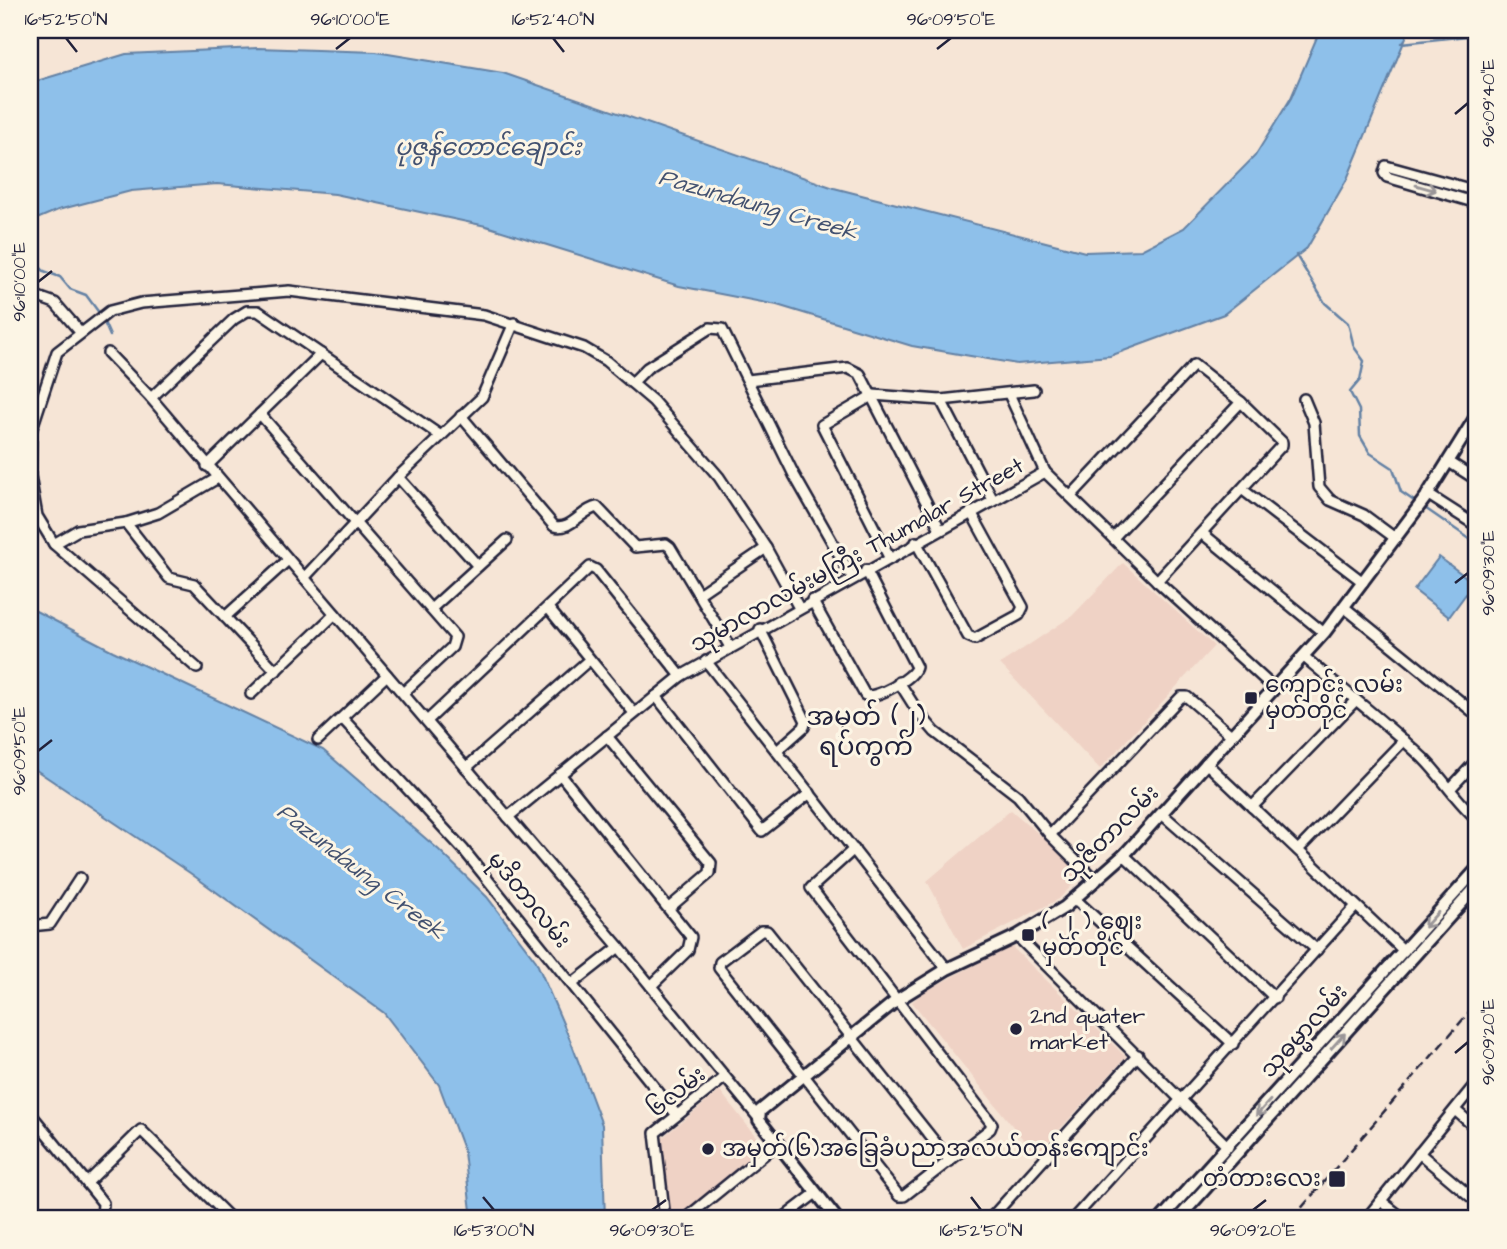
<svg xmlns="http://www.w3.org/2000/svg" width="1507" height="1249" font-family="'Architects Daughter','Noto Sans Myanmar',sans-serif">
	<rect width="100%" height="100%" fill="#f6e5d6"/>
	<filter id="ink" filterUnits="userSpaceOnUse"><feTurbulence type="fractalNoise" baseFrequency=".0143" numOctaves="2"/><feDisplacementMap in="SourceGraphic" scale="14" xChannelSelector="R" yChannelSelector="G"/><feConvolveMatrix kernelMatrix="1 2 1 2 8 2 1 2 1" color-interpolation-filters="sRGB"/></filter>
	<g filter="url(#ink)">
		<g fill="#efd2c5">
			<path d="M1123,563L1214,646L1100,769L1000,664L1072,616Z"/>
			<path d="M1011,810L1084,873L1059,899L963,949L927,881Z"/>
			<path d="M1011,946L1126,1057L1036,1155L912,1002L925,991Z"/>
			<path d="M720,1091L765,1148L674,1219H668L657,1142Z"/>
		</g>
		<g fill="#8ec0ea" stroke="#6381a4" stroke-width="2">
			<path d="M1320,30H1409L1347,179L1307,248L1224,314L1110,356L1017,364L912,346L777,305L679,286L486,226L335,194L217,184L131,191L58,210L30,222V83L126,54L258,48L376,52L503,73L834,188L1085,252L1141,250L1184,228L1255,156L1291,98Z"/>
			<path d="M1439,557L1474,583L1449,617L1414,590Z"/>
			<path d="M30,608L113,651L323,750L439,850L487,897L536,961L571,1042L602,1125L605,1219H469L471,1211L464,1152L439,1085L384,1013L190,873L30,766Z"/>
		</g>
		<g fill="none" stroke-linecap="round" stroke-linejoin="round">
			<g stroke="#6381a4" stroke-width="2.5">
				<path d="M1402,43L1467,36L1477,31"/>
				<path d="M1296,255L1325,303L1348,323L1354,347L1364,361L1360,380L1350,392L1359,410L1360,436L1370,453L1393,468L1401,492L1417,503"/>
				<path d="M30,258L44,271L60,277L70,289L86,295L100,314"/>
				<path d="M103,320L110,336"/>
				<path d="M1422,506L1477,544"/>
			</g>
			<defs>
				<g id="minor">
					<path d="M1477,191L1386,166L1384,173L1387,177L1477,203"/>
					<path d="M30,294L55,303L81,333"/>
					<path d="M108,353L151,398L619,947L757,1116"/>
					<path d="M748,380L848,368L860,374L940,529"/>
					<path d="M632,383L647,368L710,328L722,329L794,475L852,577"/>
					<path d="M1009,394L1045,472"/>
					<path d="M873,395L822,425L889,557"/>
					<path d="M873,395L941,400L1034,390"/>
					<path d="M151,398L234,319L247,311H258L441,436"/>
					<path d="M1304,399L1314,423L1319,487L1330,500L1364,515L1395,538"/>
					<path d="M941,400L993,500"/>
					<path d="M260,414L455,637L452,647L403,693"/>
					<path d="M461,416L554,526C571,531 581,510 597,507L635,547L666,544L670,547L730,647"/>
					<path d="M1449,462L1477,480"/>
					<path d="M207,466L321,354"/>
					<path d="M398,477L478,566"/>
					<path d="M1243,490L1363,582"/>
					<path d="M1427,494L1477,526"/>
					<path d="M1071,496L1194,365L1241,402L1282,442V445L1157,581"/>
					<path d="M126,523L169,578L194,584L276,671"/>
					<path d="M1202,533L1324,633"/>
					<path d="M1113,538L1241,402"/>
					<path d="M916,542L968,636L975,639L1019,615L1023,607L971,512"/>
					<path d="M54,544L78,530L126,523L158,513L216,479"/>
					<path d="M304,578L398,477L482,397L514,323"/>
					<path d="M700,593L766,548"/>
					<path d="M812,600L865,695C875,700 914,678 916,667L866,570"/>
					<path d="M1344,607L1477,715"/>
					<path d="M431,609L507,540"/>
					<path d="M549,609L634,713"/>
					<path d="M225,617L288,560"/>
					<path d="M760,629L806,721L804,727L777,751"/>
					<path d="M1303,656C1343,690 1385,722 1423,758C1443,778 1456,801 1477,819"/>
					<path d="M706,661L947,969"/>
					<path d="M197,668L54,544L37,516L30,476L31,431L57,352L110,311L141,303L289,291L484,315L584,348L606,361L653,401L719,477L766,548L799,608"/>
					<path d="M899,682L918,712L935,732L1018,796L1050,835L1096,881"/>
					<path d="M251,694L335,614"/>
					<path d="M656,696L762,831L810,793"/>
					<path d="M342,718L463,849L676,1114"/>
					<path d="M427,721L590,567L596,570L681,676"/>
					<path d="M607,736L711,863L710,873L669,908"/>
					<path d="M318,740L387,675"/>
					<path d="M1206,763L1404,951"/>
					<path d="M466,768L589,660"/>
					<path d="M560,774L691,937L688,950L651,986"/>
					<path d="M1450,789L1477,760"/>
					<path d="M1252,807L1356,700"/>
					<path d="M1162,814L1317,950"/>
					<path d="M508,817L681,676L1045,472L1157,581L1274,688"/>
					<path d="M1050,835L1181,697H1187L1231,735"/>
					<path d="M854,849L811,888L992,1124L990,1129L904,1196H899L719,968L720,962L761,931H767L950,1161"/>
					<path d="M1298,850L1404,740"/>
					<path d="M1124,855L1275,998"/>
					<path d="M1076,900L1233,1044"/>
					<path d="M30,926L50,924L80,878"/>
					<path d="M1017,936L1228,1147"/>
					<path d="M572,984L619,947"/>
					<path d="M1455,1110L1477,1129"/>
					<path d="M30,1113L103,1203L102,1219"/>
					<path d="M1419,1153L1477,1202"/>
					<path d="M87,1183L141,1130L231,1219"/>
					<path d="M1381,1201L1404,1219"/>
					<path d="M665,1219L655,1133L724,1078"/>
					<path d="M685,1219L777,1144"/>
					<path d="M782,1219L816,1193"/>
					<path d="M990,1219L1138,1055"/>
					<path d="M1073,1219L1356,906"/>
					<path d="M1366,1219L1477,1082"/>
				</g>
				<g id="major">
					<path d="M837,1219L759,1120L760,1111L897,1000L947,969L1017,936L1065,907L1124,855L1324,633L1426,497L1477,415"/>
					<path d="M1161,1219L1477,869"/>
					<path d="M1178,1219L1477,886"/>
				</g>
			</defs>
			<use href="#minor" stroke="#22223b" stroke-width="14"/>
			<use href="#major" stroke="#22223b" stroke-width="16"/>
			<use href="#minor" stroke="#fcf5e5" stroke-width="9"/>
			<use href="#major" stroke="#fcf5e5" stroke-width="10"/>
			<path stroke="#22223b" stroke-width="2.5" stroke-dasharray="10 5" stroke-linecap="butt" d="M1292,1219L1477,1003"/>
		</g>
		<defs><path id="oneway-shaft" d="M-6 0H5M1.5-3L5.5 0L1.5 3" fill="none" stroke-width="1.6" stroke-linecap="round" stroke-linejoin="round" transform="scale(1.75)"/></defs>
		<g stroke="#9a9698">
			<use href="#oneway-shaft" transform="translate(1426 188) rotate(16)"/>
			<use href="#oneway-shaft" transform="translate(1431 920) rotate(132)"/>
			<use href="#oneway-shaft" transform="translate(1338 1041) rotate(-48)"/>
			<use href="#oneway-shaft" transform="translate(1263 1108) rotate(132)"/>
		</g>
	</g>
	<path fill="none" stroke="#22223b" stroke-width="2.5" d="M66,38L77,52M553,38L564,52M336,49L350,38M937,49L951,38M1455,114L1468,103M38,282L52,271M1455,583L1468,573M38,751L52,740M1455,1053L1468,1042M483,1197L494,1210M971,1197L981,1210M652,1210L666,1200M1253,1210L1266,1200"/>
	<g fill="#22223b" stroke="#fcf5e5" stroke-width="2.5">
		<rect x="1244" y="691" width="14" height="14" rx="3.5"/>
		<rect x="1021" y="928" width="14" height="14" rx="3.5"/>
		<circle cx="1016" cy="1029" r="7"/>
		<circle cx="708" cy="1149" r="7"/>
		<rect x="1328" y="1170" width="18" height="18" rx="3.5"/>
	</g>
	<g text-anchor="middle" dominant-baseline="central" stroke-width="6" stroke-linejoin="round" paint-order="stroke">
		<g font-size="23" fill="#22223b" stroke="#fcf5e5">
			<text transform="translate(857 555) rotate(-29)">သုမာလာလမ်းမကြီး Thumalar Street</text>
			<text transform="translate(1110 834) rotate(-45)">သုဇိတာလမ်း</text>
			<text transform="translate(529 900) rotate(51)">မုဒိတာလမ်း</text>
			<text transform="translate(1304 1031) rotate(-48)">သုဓမ္မာလမ်း</text>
			<text transform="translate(677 1092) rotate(-39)">၆လမ်း</text>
		</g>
		<g font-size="23" fill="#22223b" stroke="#fcf5e5" text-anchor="start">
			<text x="1265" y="685">ကျောင်း လမ်း<tspan x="1265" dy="26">မှတ်တိုင်</tspan></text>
			<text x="1042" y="922">( ၂ ) ဈေး<tspan x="1042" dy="26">မှတ်တိုင်</tspan></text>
			<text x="1030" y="1016">2nd quater<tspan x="1030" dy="26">market</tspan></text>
			<text x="722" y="1149">အမှတ်(၆)အခြေခံပညာအလယ်တန်းကျောင်း</text>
			<text x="1321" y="1179" text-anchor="end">တံတားလေး</text>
		</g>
		<g font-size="24" font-style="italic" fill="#425170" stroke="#fcf5e5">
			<text x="488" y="148">ပုဇွန်တောင်ချောင်း</text>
			<text transform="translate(758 205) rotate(16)">Pazundaung Creek</text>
			<text transform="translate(361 872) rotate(38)">Pazundaung Creek</text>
		</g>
		<g font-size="26" fill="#22223b" stroke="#fcf5e5">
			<text x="866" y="717">အမှတ် (၂)<tspan x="866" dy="30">ရပ်ကွက်</tspan></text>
		</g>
	</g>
	<rect width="1507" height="1249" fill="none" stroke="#fcf5e5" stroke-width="77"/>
	<rect x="38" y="38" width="1430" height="1172" fill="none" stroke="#22223b" stroke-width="2.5"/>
	<g font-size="18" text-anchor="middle" fill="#22223b">
		<text x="66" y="25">16°52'50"N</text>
		<text x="350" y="25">96°10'00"E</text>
		<text x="553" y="25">16°52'40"N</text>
		<text x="951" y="25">96°09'50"E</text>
		<text transform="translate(1488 103) rotate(-90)" y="6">96°09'40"E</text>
		<text transform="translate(19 282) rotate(-90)" y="6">96°10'00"E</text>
		<text transform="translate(1488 573) rotate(-90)" y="6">96°09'30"E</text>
		<text transform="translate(19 751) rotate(-90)" y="6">96°09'50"E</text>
		<text transform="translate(1488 1042) rotate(-90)" y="6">96°09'20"E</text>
		<text x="494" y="1236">16°53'00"N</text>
		<text x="652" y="1236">96°09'30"E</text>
		<text x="981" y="1236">16°52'50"N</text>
		<text x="1253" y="1236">96°09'20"E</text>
	</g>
</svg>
